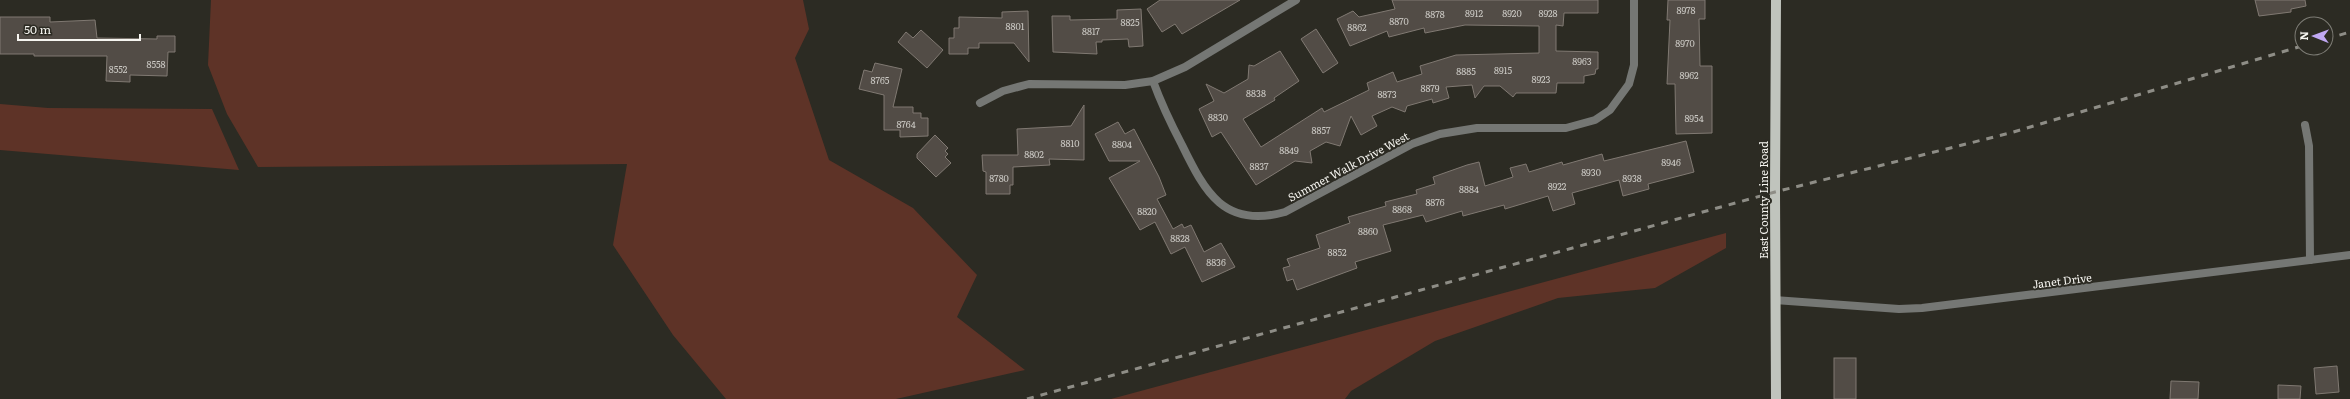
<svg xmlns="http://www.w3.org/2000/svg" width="2350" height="399" font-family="Literata,serif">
	<rect width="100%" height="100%" fill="#2c2b23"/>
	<g fill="#5e3327">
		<path d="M211,0H803L809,29L795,58L829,160L913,208L977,275L957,317L1025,370L896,399H726L673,335L613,245L627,164L258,167L227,114L208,65Z"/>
		<path d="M0,104L48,108L212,109L239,170L0,150Z"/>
		<path d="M1726,233V248L1655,288L1558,298L1435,341L1351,391L1345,399H1111Z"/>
	</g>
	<g fill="#524c46" stroke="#807972">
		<path d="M1160,0H1240L1182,34L1175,24L1162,32L1147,9Z"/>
		<path d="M1392,0H1598V13H1564L1563,26L1556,25V51L1598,52V69H1596L1595,74L1584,76V83H1557L1556,93H1516L1513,97L1500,86H1484L1475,98L1472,85L1446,87L1449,98L1433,103L1432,99L1407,106L1405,112L1392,107L1372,116L1377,126L1361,135L1351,116L1340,146L1326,142L1310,151L1312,163L1295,161L1256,185L1221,132L1212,137L1199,109L1214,101L1206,84L1224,93L1248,79L1249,65L1254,66L1280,51L1299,81L1274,98L1275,100L1243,119L1261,147L1322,108L1324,112L1369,90L1367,83L1393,72L1397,82L1422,74L1420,66L1456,55L1539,53V26L1465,25L1425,33L1424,28L1389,37L1387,31L1350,46L1337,19L1353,11L1359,17L1395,9Z"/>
		<path d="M1668,0H1705V19H1699L1700,66H1712V133L1676,134L1675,84H1667L1670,20H1667Z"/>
		<path d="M2255,0H2305L2306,6L2291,9V12L2259,16Z"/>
		<path d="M1141,9L1143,46L1129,47L1128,39L1102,40V42H1096L1097,54L1053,52L1052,16H1070V20L1117,19V10Z"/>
		<path d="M1028,11L1029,62L1014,43H979V48H968V54H949V38H954V28H959V17L1002,18V12Z"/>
		<path d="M0,17H50V22L95,20L97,38L157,39V36H175V52H168L167,76L130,75V82L106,81L107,56H34V54H0Z"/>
		<path d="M1316,29L1338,63L1323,73L1301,39Z"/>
		<path d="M921,30L943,50L927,68L898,42L906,32L913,38Z"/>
		<path d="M875,63L902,69L893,107H913V113H921V118H928V136L900,137V130H884V95L859,89L864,70L872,72Z"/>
		<path d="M1084,105V160L1049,159L1050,165L1013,167V185H1010V194H986V172L983,171L982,155H1018L1017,129L1071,126Z"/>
		<path d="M1118,122L1125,134L1134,129L1159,177L1166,195L1157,199L1173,229L1182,224L1184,228L1191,225L1204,252L1221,243L1235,267L1202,282L1185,247L1171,254L1155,222L1140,230L1109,178L1140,161H1109L1095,134Z"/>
		<path d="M935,135L948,148L945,151L948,154L945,157L951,163L936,177L917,158V154Z"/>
		<path d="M1686,141L1694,172L1648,184L1649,189L1623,196L1619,180L1572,193L1575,204L1553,211L1548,196L1505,209L1504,205L1463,216L1462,211L1426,222L1423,215L1383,225L1391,251L1355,262L1357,268L1297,290L1293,279L1287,281L1283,268L1290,266L1287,259L1320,248L1316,235L1350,223L1348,217L1386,206L1385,202L1417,194L1416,190L1435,184L1433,177L1467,165L1479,162L1485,186L1513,177L1510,168L1526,164L1529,172L1562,162L1563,165L1602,154L1604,161Z"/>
		<rect x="1834" y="358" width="22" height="41"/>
		<path d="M2337,366L2339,392L2316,394L2314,368Z"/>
		<path d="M2171,381L2199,382L2198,399H2170Z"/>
		<path d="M2278,385L2301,386L2300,399H2278Z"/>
	</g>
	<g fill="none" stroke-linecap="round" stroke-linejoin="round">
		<g stroke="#757774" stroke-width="8">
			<path d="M1153,81C1161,103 1171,124 1182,145C1205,192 1224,229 1285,212L1412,144L1440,134L1477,128H1566L1595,120L1610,110L1629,84L1634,65V0"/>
			<path d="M980,103L1003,91L1029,84L1125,85L1153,81L1185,67L1296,0"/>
			<path d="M2305,125L2309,146L2310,260"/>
			<path d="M1776,300L1899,309L1922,308L2350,255"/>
		</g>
		<path stroke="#c0c4bd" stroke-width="10" d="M1776,0L1775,192L1776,399"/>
		<g stroke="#8e8d86" stroke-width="3" stroke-dasharray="7 7" stroke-linecap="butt">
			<path d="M2326,39L2350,32"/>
			<path d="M1027,399L1775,192L2010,133L2302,46"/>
		</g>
	</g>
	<g text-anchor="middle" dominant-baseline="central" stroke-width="4" stroke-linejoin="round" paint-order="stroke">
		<g font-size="9" fill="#cdcbc6">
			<text x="1686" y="10">8978</text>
			<text x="1474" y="13">8912</text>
			<text x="1512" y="13">8920</text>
			<text x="1548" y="13">8928</text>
			<text x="1435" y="14">8878</text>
			<text x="1399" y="21">8870</text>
			<text x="1130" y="22">8825</text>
			<text x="1015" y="26">8801</text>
			<text x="1357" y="27">8862</text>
			<text x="1091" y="31">8817</text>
			<text x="1685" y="43">8970</text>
			<text x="1582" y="61">8963</text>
			<text x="156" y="64">8558</text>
			<text x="118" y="69">8552</text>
			<text x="1503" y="70">8915</text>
			<text x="1466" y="71">8885</text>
			<text x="1689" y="75">8962</text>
			<text x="1541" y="79">8923</text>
			<text x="880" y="80">8765</text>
			<text x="1430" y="88">8879</text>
			<text x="1256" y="93">8838</text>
			<text x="1387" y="94">8873</text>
			<text x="1218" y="117">8830</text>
			<text x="1694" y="118">8954</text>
			<text x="906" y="124">8764</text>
			<text x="1321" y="130">8857</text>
			<text x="1070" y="143">8810</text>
			<text x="1122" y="144">8804</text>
			<text x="1289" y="150">8849</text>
			<text x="1034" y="154">8802</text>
			<text x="1671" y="162">8946</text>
			<text x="1259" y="166">8837</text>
			<text x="1591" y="172">8930</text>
			<text x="999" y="178">8780</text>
			<text x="1632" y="178">8938</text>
			<text x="1557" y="186">8922</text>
			<text x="1469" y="189">8884</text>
			<text x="1435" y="202">8876</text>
			<text x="1402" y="209">8868</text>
			<text x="1147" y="211">8820</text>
			<text x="1368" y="231">8860</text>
			<text x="1180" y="238">8828</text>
			<text x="1337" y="252">8852</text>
			<text x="1216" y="262">8836</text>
		</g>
		<g font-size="11" fill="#f6f5f0" stroke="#2c2b23">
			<text transform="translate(1348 166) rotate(-28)">Summer Walk Drive West</text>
			<text transform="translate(1763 200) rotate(-90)">East County Line Road</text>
			<text transform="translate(2062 280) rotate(-7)">Janet Drive</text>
		</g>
	</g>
	<g transform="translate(2314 36) rotate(271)"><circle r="19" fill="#2c2b23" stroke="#7d7c75"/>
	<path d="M0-3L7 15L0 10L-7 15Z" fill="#c0a8f3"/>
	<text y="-6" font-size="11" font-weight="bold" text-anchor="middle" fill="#f6f5f0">N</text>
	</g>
	<path d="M18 34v6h122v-6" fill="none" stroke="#f6f5f0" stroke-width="2"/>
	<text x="24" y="34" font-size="12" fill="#f6f5f0" stroke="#2c2b23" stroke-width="3" paint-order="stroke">50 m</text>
</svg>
